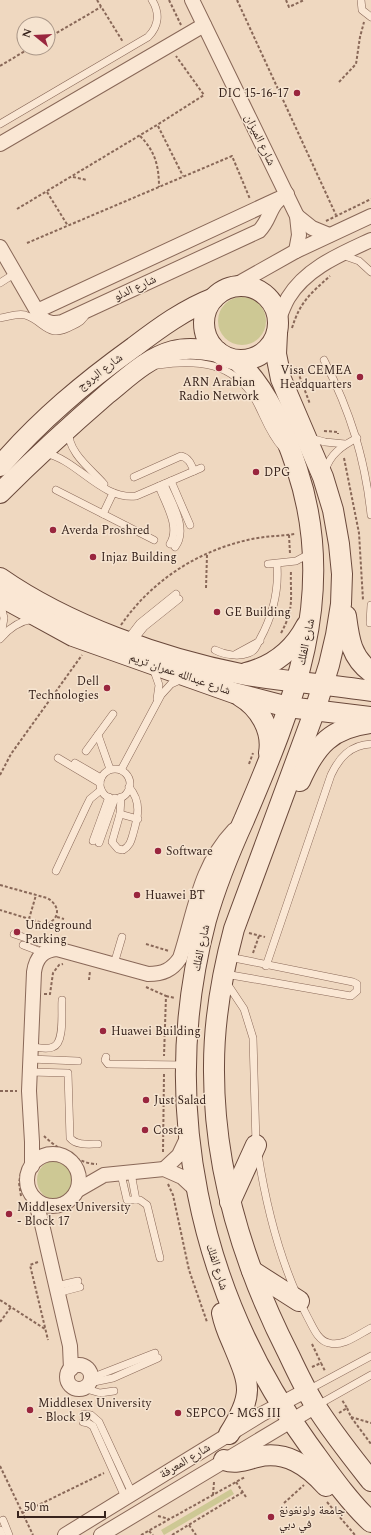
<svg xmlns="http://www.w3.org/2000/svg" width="371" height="1535" font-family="Spectral,'Noto Naskh Arabic',serif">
	<rect width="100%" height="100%" fill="#efd8c0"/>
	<g fill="#cdc894">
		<circle cx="242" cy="321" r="24"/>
		<circle cx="57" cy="1180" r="20"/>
		<path d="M231,1489L234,1494L164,1535L161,1530Z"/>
	</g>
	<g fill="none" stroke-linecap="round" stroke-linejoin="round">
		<defs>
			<g id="lane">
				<path d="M361,0L362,10L371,17"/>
				<path d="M0,124L148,37C159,26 160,13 152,0"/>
				<path d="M342,255L359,261L371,272"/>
				<path d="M0,283L14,274"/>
				<path d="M0,318C8,317 17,313 25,315C45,321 47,340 72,326C79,323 84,320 87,312"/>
				<path d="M324,360C350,411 365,458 371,515"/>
				<path d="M158,365C197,359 233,362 255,399C264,415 269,433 282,447"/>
				<path d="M69,431C67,452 92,470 104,484"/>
				<path d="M310,438L325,442L345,444"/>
				<path d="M45,453C78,460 101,500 136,496L201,468"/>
				<path d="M325,471C330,454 342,446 357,438"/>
				<path d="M134,477L181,456C189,458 191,464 194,471"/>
				<path d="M171,481L190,525"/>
				<path d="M164,484C171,502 189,529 175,547"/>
				<path d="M159,486C165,503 181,527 170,544"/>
				<path d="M56,490L154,540"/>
				<path d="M103,514L113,493"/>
				<path d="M268,564L296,561L311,553"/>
				<path d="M0,601L4,618L1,636"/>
				<path d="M370,623L371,605"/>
				<path d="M0,639C9,628 20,621 33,619"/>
				<path d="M127,640L140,623L176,594"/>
				<path d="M132,642L144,627L179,599"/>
				<path d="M215,650C225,655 239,657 249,653C255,651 257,645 260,639C273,615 279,592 277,565"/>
				<path d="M236,654L260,641"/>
				<path d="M153,668L159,685L157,699"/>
				<path d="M98,735L110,769"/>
				<path d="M86,751L113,714"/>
				<path d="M58,758L100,783"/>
				<path d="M75,763L101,778"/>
				<circle cx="115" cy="784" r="15"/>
				<path d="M121,770L161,695L171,684L182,679"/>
				<path d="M121,797L120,814L112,842L118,849L123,850C130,846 131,841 133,834C138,817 142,802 129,787"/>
				<path d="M120,814L138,819"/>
				<path d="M93,841L109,797"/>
				<path d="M99,843L115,798"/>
				<path d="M56,871L86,807L90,799L101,790"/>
				<path d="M14,934L56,948"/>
				<path d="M23,945L44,953"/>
				<path d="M114,964L122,937"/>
				<path d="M266,966L331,775C339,758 350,745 371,744"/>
				<path d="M225,974L351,996L357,991V984L353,982L229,957"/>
				<path d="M226,982L244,1009L253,1038L256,1144"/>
				<path d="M31,1047C38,1047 47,1050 53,1047C65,1043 61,1011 62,1000"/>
				<path d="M106,1057L105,1060L108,1064L185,1065"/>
				<path d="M30,1059L78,1061"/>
				<path d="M30,1072L68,1073L70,1138C77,1146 89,1144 98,1144"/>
				<path d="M258,1154C267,1211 281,1267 308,1318C313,1327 318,1341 329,1343C343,1347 359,1334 371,1328"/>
				<path d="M131,1173L136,1200"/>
				<path d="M121,1174L127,1200H140L147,1205L160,1258"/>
				<path d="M56,1286L78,1281"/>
				<path d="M57,1293L80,1287"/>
				<path d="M91,1378L155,1353"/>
				<path d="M89,1383L113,1378L158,1358"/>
				<path d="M83,1388L100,1393L114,1391"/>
				<path d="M308,1390L371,1356"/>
				<path d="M316,1406L371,1375"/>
				<path d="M84,1414L91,1415L99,1422L132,1493"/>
				<path d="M83,1422L88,1423L93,1426L125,1497"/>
				<path d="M3,1520L9,1535"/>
				<path d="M0,1530L2,1535"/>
			</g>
			<g id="street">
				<path d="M192,0L297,216L299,235L296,251"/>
				<path d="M0,144L204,25"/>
				<path d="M297,216L312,228L329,235"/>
				<path d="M0,247L41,318C48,323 53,324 62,322L259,231C272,218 268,204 287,194"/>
				<path d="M232,287L296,251L371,216"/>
				<path d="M37,311L278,199"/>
				<path d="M278,321C281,313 284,305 288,298C306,268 341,254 371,240"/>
				<circle cx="53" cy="1180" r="26"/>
				<path d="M32,1166V1142L29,1091L34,972C36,958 43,950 57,949L148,974C163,974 172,970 180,958C195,912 199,867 234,830"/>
				<path d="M164,1169L179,1155L189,1134"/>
				<path d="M78,1190L104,1175L164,1169L182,1177L197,1191"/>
				<path d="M34,1198L41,1220L70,1346L71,1369"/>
				<circle cx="79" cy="1377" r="12"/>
				<path d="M65,1535L262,1414L307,1390"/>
				<path d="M101,1535L316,1406"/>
			</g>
			<g id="secondary">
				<circle cx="241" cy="323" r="37"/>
				<path d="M277,333L276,354L281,379L323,477L333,510L339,544L342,574L341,604L336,635L329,665L315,710L234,929C222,974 214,1020 214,1066C213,1167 243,1265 289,1355C297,1372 305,1389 315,1405C332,1432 352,1457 371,1481"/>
				<path d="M237,360C268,391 284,429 297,469C339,595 293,705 244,820C229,853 216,885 206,920C158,1103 198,1292 308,1444C327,1470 348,1501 371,1522"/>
				<path d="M0,466C41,419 84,383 134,347C159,328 185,309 214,298"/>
				<path d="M0,493C35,458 70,426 107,394C127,378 147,358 173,351C187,347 203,349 218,352"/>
				<path d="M0,578C66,624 162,659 241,674C284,682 328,684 371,691"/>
				<path d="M0,596L73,636L234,693L288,707L371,717"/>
				<path d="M346,616C349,639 351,657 371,672"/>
				<path d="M246,673C273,666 293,651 306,626"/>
				<path d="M240,696C259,707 273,730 269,753"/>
				<path d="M300,781C316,745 331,728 371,723"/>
				<path d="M230,1202L256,1145"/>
				<path d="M252,1271L299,1301"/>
				<path d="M222,1313C224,1323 228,1333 232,1342C250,1385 255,1393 229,1434"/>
				<path d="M224,1460C236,1464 245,1460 257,1457C286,1450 308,1466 326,1486"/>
			</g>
		</defs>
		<use href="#lane" stroke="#896858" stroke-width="8"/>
		<use href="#street" stroke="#896858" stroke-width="16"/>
		<use href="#secondary" stroke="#6a493b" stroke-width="22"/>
		<g stroke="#896858" stroke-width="2" stroke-dasharray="3 2" stroke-linecap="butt">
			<path d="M97,0L123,42"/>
			<path d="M169,0L181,25"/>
			<path d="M237,0L336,215"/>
			<path d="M286,0L289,7L304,0"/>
			<path d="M48,38L101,7"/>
			<path d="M0,66L30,48"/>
			<path d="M339,82L356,64L360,37L364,22"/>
			<path d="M158,126L183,176"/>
			<path d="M140,136C155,151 159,166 159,187"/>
			<path d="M73,177L87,180"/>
			<path d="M47,192L68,226"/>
			<path d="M17,209L157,125L204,95L176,56"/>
			<path d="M326,221L371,199"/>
			<path d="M27,243L232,156L250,199"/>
			<path d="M292,328C300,302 310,294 330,276"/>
			<path d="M296,367L310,404"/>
			<path d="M324,431L338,432V434"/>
			<path d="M344,458L359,533L363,600"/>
			<path d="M289,535L290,554"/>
			<path d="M206,588L207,555"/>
			<path d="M121,625C152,580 199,550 252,539C266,536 281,536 295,534"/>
			<path d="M281,633C295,608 290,597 291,570"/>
			<path d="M249,764L253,753"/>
			<path d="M0,775L11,754L82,655"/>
			<path d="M0,885L47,898C60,905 61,919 46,924L0,910"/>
			<path d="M57,917L64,919"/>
			<path d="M29,919L36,895"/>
			<path d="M249,933L265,937"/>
			<path d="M146,944L169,951"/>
			<path d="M253,953L259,936"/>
			<path d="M89,980L90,971"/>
			<path d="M146,987L166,996L164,1056"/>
			<path d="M44,994H50L53,973L59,965L63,964"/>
			<path d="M166,996L175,998"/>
			<path d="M0,1091H17"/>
			<path d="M44,1136C55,1147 82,1165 97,1164"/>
			<path d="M163,1152L164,1074"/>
			<path d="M168,1184L173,1195L189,1270L207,1322"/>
			<path d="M21,1196L19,1183L21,1172"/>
			<path d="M38,1262L30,1265L48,1340"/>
			<path d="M0,1300L45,1329"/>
			<path d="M0,1322L11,1307"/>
			<path d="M312,1344L321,1363"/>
			<path d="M312,1367L321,1363L325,1371"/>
			<path d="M347,1408L351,1417L371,1444"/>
			<path d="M339,1413L347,1408L342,1400"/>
			<path d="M351,1417L371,1423"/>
			<path d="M0,1466L33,1535"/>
			<path d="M236,1482L246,1497"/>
			<path d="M213,1495L214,1482"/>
			<path d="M327,1502L355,1535"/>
			<path d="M284,1503L304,1485"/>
			<path d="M22,1513L104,1473"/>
			<path d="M158,1516L169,1519"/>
			<path d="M189,1525L196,1535"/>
			<path d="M149,1531L153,1535"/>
			<path d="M141,1535L245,1477"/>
			<path d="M172,1535L243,1492"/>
		</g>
		<use href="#lane" stroke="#fae7d4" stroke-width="7"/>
		<use href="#street" stroke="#fae7d4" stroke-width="14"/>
		<use href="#secondary" stroke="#fae7d4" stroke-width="20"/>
	</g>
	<g fill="#99263e" stroke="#f6e4d0" stroke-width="1.5">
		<circle cx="297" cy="93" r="4"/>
		<circle cx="219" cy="368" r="4"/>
		<circle cx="360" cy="377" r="4"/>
		<circle cx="256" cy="472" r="4"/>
		<circle cx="53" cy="530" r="4"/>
		<circle cx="93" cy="557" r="4"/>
		<circle cx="217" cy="612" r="4"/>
		<circle cx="107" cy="688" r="4"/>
		<circle cx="158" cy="851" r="4"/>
		<circle cx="137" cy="895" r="4"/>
		<circle cx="17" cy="932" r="4"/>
		<circle cx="103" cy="1031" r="4"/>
		<circle cx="146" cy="1100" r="4"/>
		<circle cx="145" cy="1130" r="4"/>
		<circle cx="9" cy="1214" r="4"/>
		<circle cx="30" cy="1410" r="4"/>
		<circle cx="178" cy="1413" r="4"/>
		<circle cx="271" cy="1517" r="4"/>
	</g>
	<g text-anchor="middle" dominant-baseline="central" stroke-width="3" stroke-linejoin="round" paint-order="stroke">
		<g font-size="12" fill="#38241d" stroke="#f6e4d0" text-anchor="start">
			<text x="289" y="93" text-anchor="end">DIC 15-16-17</text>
			<text x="352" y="370" text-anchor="end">Visa CEMEA<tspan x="352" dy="14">Headquarters</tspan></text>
			<text x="219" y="382" text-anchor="middle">ARN Arabian<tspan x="219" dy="14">Radio Network</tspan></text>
			<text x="264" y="472">DPG</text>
			<text x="61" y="530">Averda Proshred</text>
			<text x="101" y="557">Injaz Building</text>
			<text x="225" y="612">GE Building</text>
			<text x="99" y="681" text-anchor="end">Dell<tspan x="99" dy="14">Technologies</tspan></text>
			<text x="166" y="851">Software</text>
			<text x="145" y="895">Huawei BT</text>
			<text x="25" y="925">Undeground<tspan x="25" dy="14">Parking</tspan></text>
			<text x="111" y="1031">Huawei Building</text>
			<text x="154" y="1100">Just Salad</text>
			<text x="153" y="1130">Costa</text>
			<text x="17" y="1207">Middlesex University<tspan x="17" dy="14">- Block 17</tspan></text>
			<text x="38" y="1403">Middlesex University<tspan x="38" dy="14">- Block 19</tspan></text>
			<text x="186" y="1413">SEPCO - MGS III</text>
			<text x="279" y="1510">جامعة ولونغونغ<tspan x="279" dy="14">في دبي</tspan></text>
		</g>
		<g font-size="12" fill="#38241d" stroke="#f6e4d0">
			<text transform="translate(260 140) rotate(64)">شارع الميزان</text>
			<text transform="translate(135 288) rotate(-25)">شارع الدلو</text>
			<text transform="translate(100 372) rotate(-37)">شارع البروج</text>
			<text transform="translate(306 642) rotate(-78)">شارع الفلك</text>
			<text transform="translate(180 674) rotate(19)">شارع عبدالله عمران تريم</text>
			<text transform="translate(201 948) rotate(-78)">شارع الفلك</text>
			<text transform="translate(217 1267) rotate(72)">شارع الفلك</text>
			<text transform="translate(185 1461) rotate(-31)">شارع المعرفة</text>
		</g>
	</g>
	<g transform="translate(36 36) rotate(288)"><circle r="19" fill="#f6e4d0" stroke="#aa9788"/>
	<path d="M0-3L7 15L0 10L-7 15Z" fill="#99263e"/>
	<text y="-6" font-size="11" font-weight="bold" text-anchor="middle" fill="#38241d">N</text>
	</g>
	<path d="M18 1511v6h87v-6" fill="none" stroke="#38241d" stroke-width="2"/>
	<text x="24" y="1511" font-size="12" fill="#38241d" stroke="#f6e4d0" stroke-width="3" paint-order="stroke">50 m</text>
</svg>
